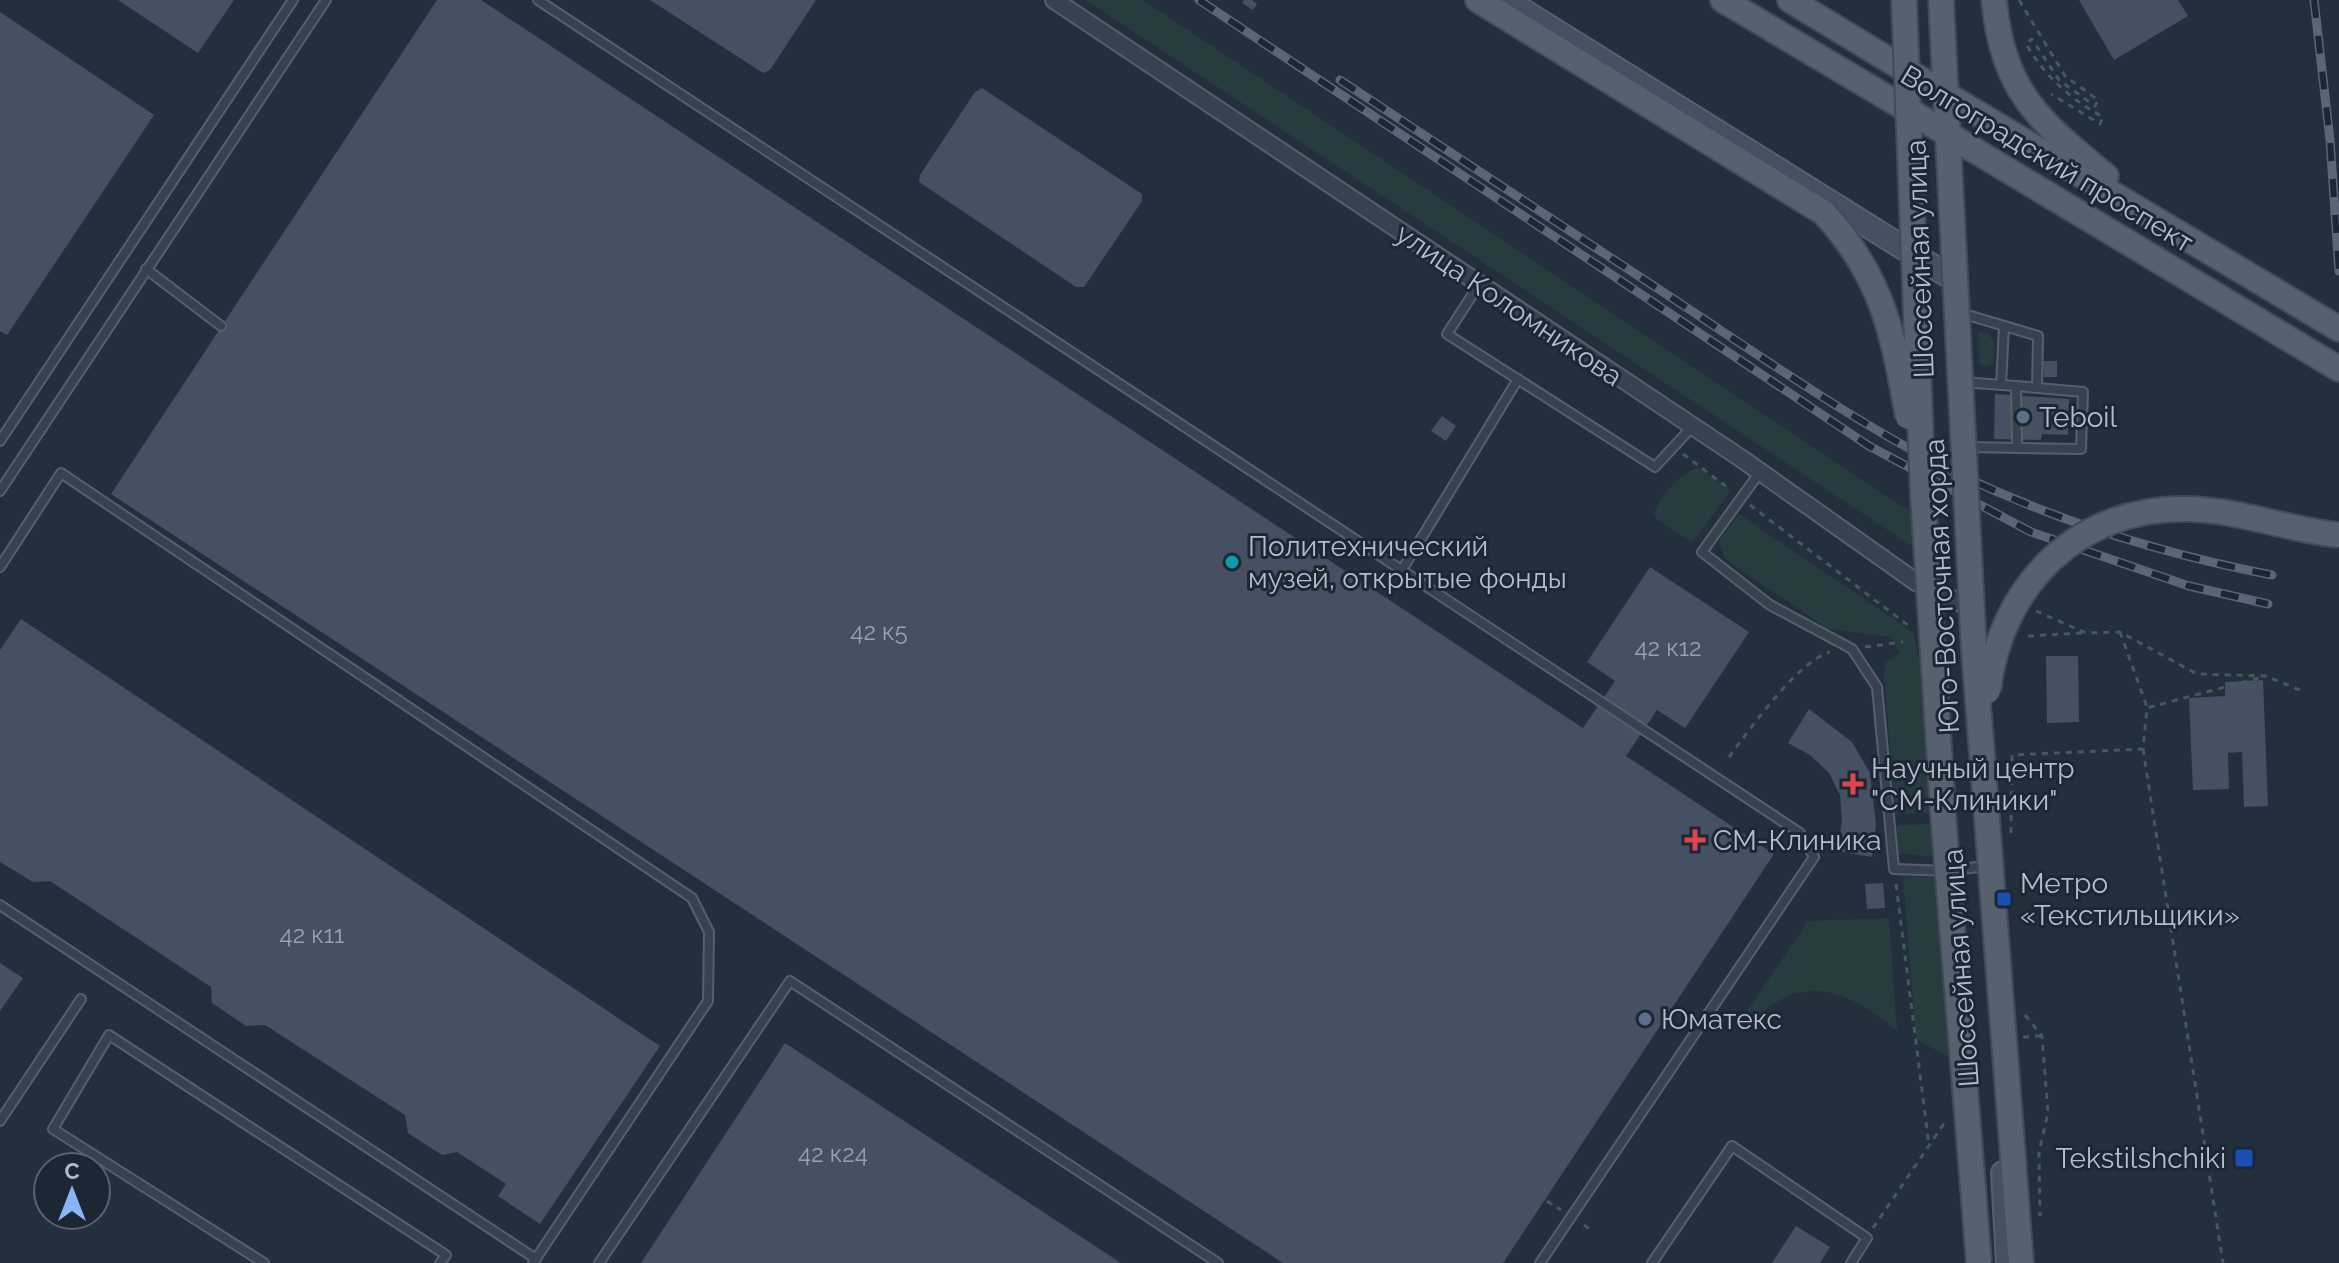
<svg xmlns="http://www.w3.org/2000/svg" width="2339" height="1263" font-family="Raleway,sans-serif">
	<rect width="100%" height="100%" fill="#242f3e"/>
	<g fill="#263c3f">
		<path d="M1086,0H1143L1903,507L1922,512L1918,550Z"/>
		<path d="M1978,332L1988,333L1994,342V362L1987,367L1979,364Z"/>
		<path d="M1699,468L1731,491L1692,543L1653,516C1658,499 1681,470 1699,468Z"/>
		<path d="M1739,514L1914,633L1924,686L1932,813L1895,814L1884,673L1885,663L1899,653L1891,637L1828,629L1725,559L1719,541Z"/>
		<path d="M1935,824L1938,857L1897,853V825Z"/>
		<path d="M1903,876L1940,878L1952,1056L1950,1058L1916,1039Z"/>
		<path d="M1889,918L1897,1031C1865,1005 1826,977 1782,999C1767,1006 1761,1018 1743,1017L1808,921Z"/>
	</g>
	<g fill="#455162">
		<path d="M118,0H234L198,53Z"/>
		<path d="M437,0H481L1583,728L1615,681L1587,662L1650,567L1749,632L1685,728L1657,710L1626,756L1774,854L1503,1263H1283L111,494Z"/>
		<path d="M650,0H816L770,70L763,73Z"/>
		<path d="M1244,0H1252L1257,4L1253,10L1242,3Z"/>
		<path d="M2079,0H2178L2188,16L2114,60Z"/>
		<path d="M0,12L154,115L7,335L0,331Z"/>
		<path d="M982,88L1142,194V201L1084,287H1076L919,182L920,175L975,92Z"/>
		<path d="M2043,361H2057V377H2044Z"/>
		<path d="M1995,394L2069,399L2068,435L2042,434L2041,440L1994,439Z"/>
		<path d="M1442,416L1456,426L1446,441L1431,431Z"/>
		<path d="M21,619L660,1046L540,1224L498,1196L506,1184L457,1152L442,1155L408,1133L405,1115L265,1025L246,1026L212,1003L211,987L50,881L33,882L0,862V650Z"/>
		<path d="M2046,656H2078L2079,722L2047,723Z"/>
		<path d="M2263,680L2268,806L2244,807L2242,752L2228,753L2229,789L2193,790L2189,698L2225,696V682Z"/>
		<path d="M1809,709L1852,742L1870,773L1876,825L1872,857L1837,851L1842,821L1840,795L1829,773L1810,755L1788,743Z"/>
		<path d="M1883,883L1885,908L1867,909L1865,884Z"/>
		<path d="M0,963L23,978L0,1011Z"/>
		<path d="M785,1043L1121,1263H641Z"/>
		<path d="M1796,1226L1830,1247L1820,1263H1772Z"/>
	</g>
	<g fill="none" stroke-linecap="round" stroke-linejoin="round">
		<defs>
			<g id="lane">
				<path d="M538,0L1800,833L1814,857L1540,1263"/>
				<path d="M146,269L221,326"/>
				<path d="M1478,286L1447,334L1655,467L1692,427"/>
				<path d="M1961,313L2038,336L2037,388"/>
				<path d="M1962,382L2016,386L2017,447"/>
				<path d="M2001,385L2004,326"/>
				<path d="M0,441L293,0"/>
				<path d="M1967,447L2081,449L2083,392L2016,386"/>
				<path d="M1760,472L1702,552L1770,605L1852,649L1877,687L1894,869L1949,871L1984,866"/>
				<path d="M0,491L326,0"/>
				<path d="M0,567L61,473L692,898L709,932L708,1001L533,1263"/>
				<path d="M1402,570L1518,379"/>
				<path d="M0,905L536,1259"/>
				<path d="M0,1121L81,999"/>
				<path d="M264,1263L53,1129L109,1035L446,1255L440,1263"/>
				<path d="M599,1263L790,981L1218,1263"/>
				<path d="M1652,1263L1732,1146L1867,1238L1851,1263"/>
			</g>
			<path id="street" d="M1054,0L1742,459L1916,582L1967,606"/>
			<g id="secondary">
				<path d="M1506,0L1950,277"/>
				<path d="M2003,1173L2008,1263"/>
			</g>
			<g id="primary">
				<path d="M1478,0L1824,213"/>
				<path d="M1723,0L1913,113"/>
				<path d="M1790,0L1912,74"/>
				<path d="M1994,0C2003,92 2039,121 2106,176"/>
				<path d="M1972,110L2339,329"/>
				<path d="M1974,150L2339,369"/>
				<path d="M2007,1079L2021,1263"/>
			</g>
		</defs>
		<use href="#lane" stroke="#565f6c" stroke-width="12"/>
		<use href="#street" stroke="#565f6c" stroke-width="20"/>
		<use href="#secondary" stroke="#565f6c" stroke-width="26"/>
		<use href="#primary" stroke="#414a57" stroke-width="28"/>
		<g stroke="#44595c" stroke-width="3" stroke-dasharray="6 6" stroke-linecap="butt">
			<path d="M2019,0L2065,76L2098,100L2095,106L2059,80L2032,39L2026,44C2046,77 2069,98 2103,117L2100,124L2051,94"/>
			<path d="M1683,454L1731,490"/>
			<path d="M1750,505L1909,626"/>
			<path d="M2036,611L2086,633L2120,632L2197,674L2266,676L2302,691"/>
			<path d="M2120,632L2147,707"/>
			<path d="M2028,636L2082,633"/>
			<path d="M1865,647L1903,642"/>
			<path d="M2143,749L2223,1263"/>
			<path d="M1729,757C1750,729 1798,661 1830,652"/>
			<path d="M2011,833L2012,755L2143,749L2147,708L2266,676"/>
			<path d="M1896,884L1929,1146"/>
			<path d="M2025,1015L2042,1036L2048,1113L2039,1152L2040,1216"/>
			<path d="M2023,1037L2042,1036"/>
			<path d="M1547,1201L1561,1210"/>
			<path d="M1584,1225L1592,1231"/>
			<path d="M1873,1228L1945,1122"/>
		</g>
		<use href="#lane" stroke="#38414e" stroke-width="8"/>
		<use href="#street" stroke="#38414e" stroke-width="16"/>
		<use href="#secondary" stroke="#465061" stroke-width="22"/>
		<use href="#primary" stroke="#56606e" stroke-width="24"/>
		<defs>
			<g id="rail">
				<path d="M1199,0L1869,446L2031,532L2189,586L2268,604"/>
				<path d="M2314,0L2330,140L2339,271"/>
				<path d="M1340,80C1448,151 1555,221 1663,292C1759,355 1853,422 1956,473C2056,521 2163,554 2272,575"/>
			</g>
		</defs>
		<use href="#rail" stroke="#5a6575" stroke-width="9"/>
		<use href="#rail" stroke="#1d2633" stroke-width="6" stroke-dasharray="18" stroke-linecap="butt"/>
		<defs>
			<g id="primary-bridge">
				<path d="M1904,0L1923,495L1944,827L1979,1263"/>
				<path d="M1941,0L1974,651L2007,1079"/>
				<path d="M1912,74L1972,110"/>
				<path d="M1913,113L1974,150"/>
				<path d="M1824,213C1883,277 1893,334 1908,417"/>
				<path d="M1988,691C2000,586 2078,506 2188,509C2239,510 2289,530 2339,535"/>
			</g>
		</defs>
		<use href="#primary-bridge" stroke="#414a57" stroke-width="28" stroke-linecap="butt"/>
		<use href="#primary-bridge" stroke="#56606e" stroke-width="24"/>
	</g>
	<g fill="#5c6f8a" stroke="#1d2633" stroke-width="3">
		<circle cx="2023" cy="417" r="8"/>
		<circle cx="1645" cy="1019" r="8"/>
	</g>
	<circle fill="#0f9aa8" stroke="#1d2633" stroke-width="3" cx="1232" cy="562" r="8"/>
	<g fill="#e0444e" stroke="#1d2633" stroke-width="3">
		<path d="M1849 772h8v8h8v8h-8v8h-8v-8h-8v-8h8z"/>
		<path d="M1691 828h8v8h8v8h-8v8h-8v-8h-8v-8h8z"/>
	</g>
	<g fill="#1a4fb4" stroke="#1d2633" stroke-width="3">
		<rect x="1996" y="891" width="16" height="16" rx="4"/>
		<rect x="2234" y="1148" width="20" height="20" rx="4"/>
	</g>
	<g text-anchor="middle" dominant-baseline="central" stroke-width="6" stroke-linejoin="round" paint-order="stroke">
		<g font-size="24" fill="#98a1af">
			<text x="879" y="631">42 к5</text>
			<text x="1668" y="647">42 к12</text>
			<text x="312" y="934">42 к11</text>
			<text x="833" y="1153">42 к24</text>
		</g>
		<g font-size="28" fill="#b4bcc9" stroke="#1d2633">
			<text transform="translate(2047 159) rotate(31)">Волгоградский проспект</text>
			<text transform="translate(1920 259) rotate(-92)">Шоссейная улица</text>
			<text transform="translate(1509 305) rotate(34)">улица Коломникова</text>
			<text transform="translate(1942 586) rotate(-93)">Юго-Восточная хорда</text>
			<text transform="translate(1961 968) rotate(-94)">Шоссейная улица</text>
		</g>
		<g font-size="28" fill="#b4bcc9" stroke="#1d2633" text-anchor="start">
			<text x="2039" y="417">Teboil</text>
			<text x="1248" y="546">Политехнический<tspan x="1248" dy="32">музей, открытые фонды</tspan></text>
			<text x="1871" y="768">Научный центр<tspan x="1871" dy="32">"СМ-Клиники"</tspan></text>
			<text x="1713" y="840">СМ-Клиника</text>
			<text x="2020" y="883">Метро<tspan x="2020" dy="32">«Текстильщики»</tspan></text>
			<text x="1661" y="1019">Юматекс</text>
			<text x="2226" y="1158" text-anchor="end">Tekstilshchiki</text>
		</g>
	</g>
	<g transform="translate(72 1191)"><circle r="38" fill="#1d2633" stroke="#59626f" stroke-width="2"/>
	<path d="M0-6L14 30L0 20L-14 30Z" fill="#8ab4f8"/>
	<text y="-12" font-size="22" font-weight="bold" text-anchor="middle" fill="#b4bcc9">С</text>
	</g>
</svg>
